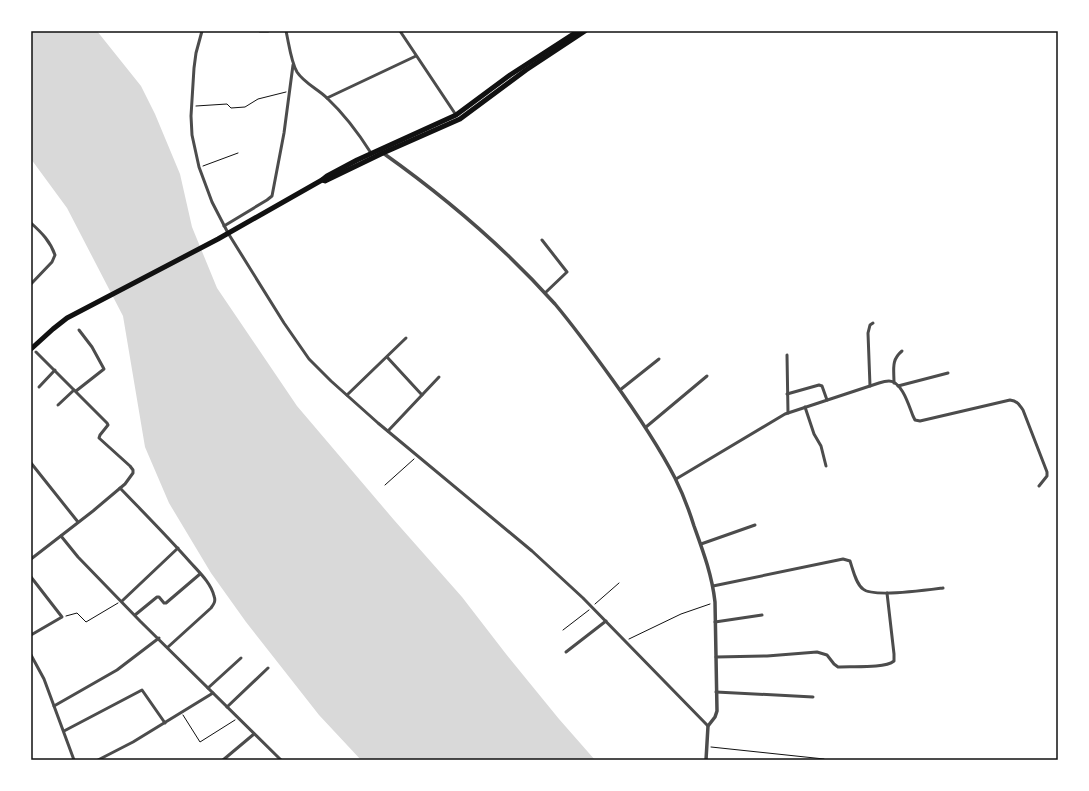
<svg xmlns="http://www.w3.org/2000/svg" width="1089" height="791" font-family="Quicksand,sans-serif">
	<rect width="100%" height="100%" fill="#fff"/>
	<path fill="#d9d9d9" d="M31,31H97L141,86L155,114L180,174L192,227L217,288L297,406L394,520L462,597L506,654L559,719L595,760H361L319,715L246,622L211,573L169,503L145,447L123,316L67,208L31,159Z"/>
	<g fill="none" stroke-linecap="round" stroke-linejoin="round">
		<g stroke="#111" stroke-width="1">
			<path d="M196,106L227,104L231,108L245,107L258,99L286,92"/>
			<path d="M203,166L238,153"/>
			<path d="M385,485L414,459"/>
			<path d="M595,604L619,583"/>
			<path d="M66,616L77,613L86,622L118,603"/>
			<path d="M563,630L589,610"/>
			<path d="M629,639L681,614L710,604"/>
			<path d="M183,715L200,742L235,720"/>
			<path d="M711,747L824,759"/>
		</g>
		<g stroke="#4c4c4c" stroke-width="3">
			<path d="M202,31L196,53L194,68L191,116L192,135L199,167L212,202L228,233L284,323L309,359L331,381L378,423L532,551L583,598L708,726"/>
			<path d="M260,31H268"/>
			<path d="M286,31C289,44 291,62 297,72C304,83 318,89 327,98C344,114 359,134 371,153"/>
			<path d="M400,31L456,115"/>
			<path d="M327,98L416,56"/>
			<path d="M31,223C42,233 50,241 55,255L52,262L31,284"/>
			<path d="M224,226L267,200L272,196L284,133L293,65"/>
			<path d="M542,240L567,272L545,293"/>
			<path d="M787,355L788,413"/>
			<path d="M387,357L422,395"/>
			<path d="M894,383C894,369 891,360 902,351"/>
			<path d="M870,386L868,333L870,325L873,323"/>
			<path d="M898,386L948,373"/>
			<path d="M39,387L55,370"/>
			<path d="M620,390L659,359"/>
			<path d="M76,391L104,369L92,347L79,330"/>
			<path d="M787,394L819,385L822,386L827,400"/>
			<path d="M347,395L406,338"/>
			<path d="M58,405L74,390"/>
			<path d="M805,407L814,434L821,446L826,466"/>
			<path d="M646,427L707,376"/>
			<path d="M388,431L439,377"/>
			<path d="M31,463L78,522"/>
			<path d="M676,479L785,414L879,383C882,382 886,381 889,381C902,381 909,406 913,416L915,420L920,421L1010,400C1017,401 1019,404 1023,410L1047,472V476L1039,486"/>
			<path d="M120,488C143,512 167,536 190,562C199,572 211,583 214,596C216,601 214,604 211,608L168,647"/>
			<path d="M61,536L78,557L140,621L281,760"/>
			<path d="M701,544L755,525"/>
			<path d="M31,559L93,511L125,484L133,473V470L130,466L99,438L100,435L108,425L107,423L36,352"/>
			<path d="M31,577L62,617L31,635"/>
			<path d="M713,586L843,559L850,561C853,570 856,584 863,589C873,598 928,590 943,588"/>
			<path d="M122,601L178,548"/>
			<path d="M135,615L157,597H159L164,603H166L200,574"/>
			<path d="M715,622L762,615"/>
			<path d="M566,652L606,621"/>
			<path d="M31,655L44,679L74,760"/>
			<path d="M716,657L767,656L817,652L827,655L834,664L838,667C852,666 884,669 894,661V654L887,593"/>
			<path d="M208,688L241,658"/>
			<path d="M716,692L813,697"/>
			<path d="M54,706L117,670L159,638"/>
			<path d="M227,707L268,668"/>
			<path d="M64,731L142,690L165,723"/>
			<path d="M98,760L133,742L213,693"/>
			<path d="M223,760L254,734"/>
		</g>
		<path stroke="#4c4c4c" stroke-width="3.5" d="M383,153C445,197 504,247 555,304C575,328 594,354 612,379C635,411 657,443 675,478C683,494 689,510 694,526C703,551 712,575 715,602L717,711L715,717L708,726L706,760"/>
		<g stroke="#111" stroke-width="5">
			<path d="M322,180L325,181L383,153L460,119L526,70L585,31"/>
			<path d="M31,349L53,329L67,318L218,239L322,180L327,176L357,160L456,115L510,75L578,31"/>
		</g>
	</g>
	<rect width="1089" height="791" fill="none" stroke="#ffffff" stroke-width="64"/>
	<rect x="32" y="32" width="1025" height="727" fill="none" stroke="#111" stroke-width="1.5"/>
</svg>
